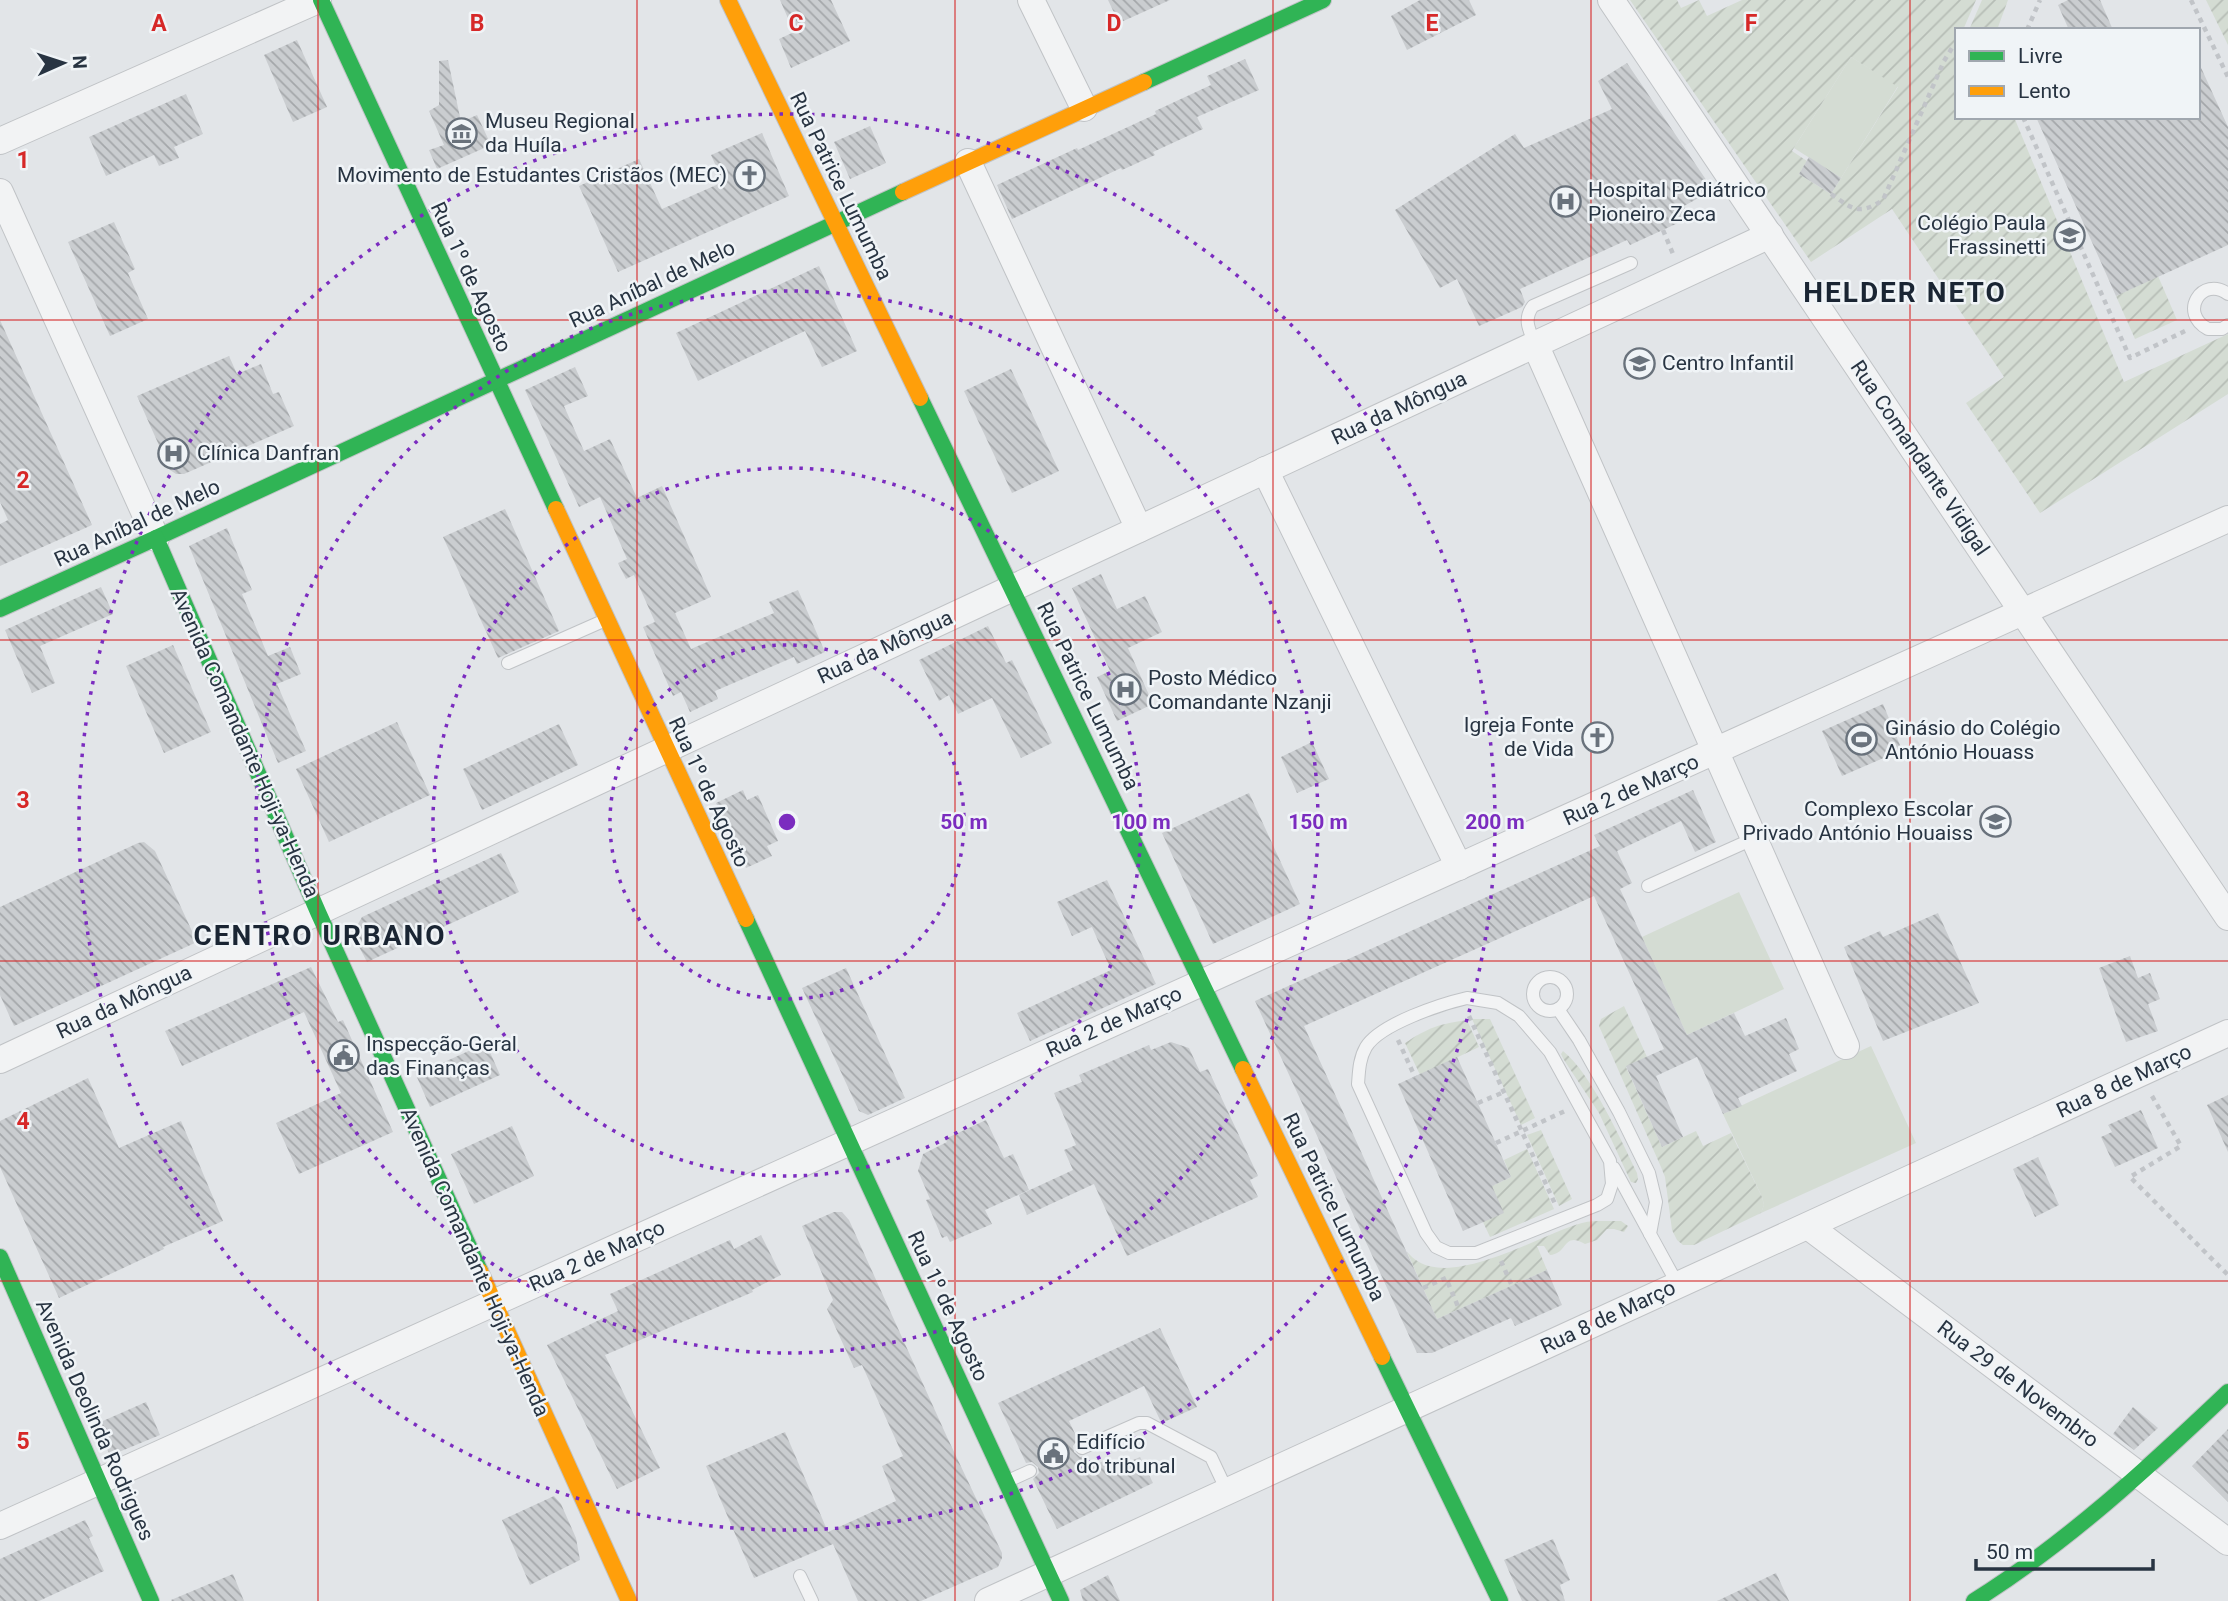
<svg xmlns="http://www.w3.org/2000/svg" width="2228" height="1601" font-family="Roboto,sans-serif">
	<defs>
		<pattern id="garden-furrows" width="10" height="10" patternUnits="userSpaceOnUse" patternTransform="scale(1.75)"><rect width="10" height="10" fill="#d4dcd3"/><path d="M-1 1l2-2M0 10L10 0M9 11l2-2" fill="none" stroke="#b6bdb6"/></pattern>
		<pattern id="building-back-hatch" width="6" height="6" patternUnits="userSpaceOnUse" patternTransform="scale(1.75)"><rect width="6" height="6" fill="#cacdd0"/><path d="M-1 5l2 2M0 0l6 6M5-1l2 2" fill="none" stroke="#a4a7aa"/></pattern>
	</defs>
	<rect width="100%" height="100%" fill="#e2e5e8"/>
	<g fill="#d4dcd3">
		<path d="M1851,57L1898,86L1841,178L1794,148Z"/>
		<path d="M1739,892L1784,989L1687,1035L1642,937Z"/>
		<path d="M1871,1046L1916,1143L1761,1213L1764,1205L1762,1197L1723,1114Z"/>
	</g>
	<g fill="url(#garden-furrows)" fill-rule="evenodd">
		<path d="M1630,0H1677L1681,8L1699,0L1707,16L1742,0H1976L1963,30H1957V117H2014L2124,382L2228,334V394L2040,513L1966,403L2004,377L1892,209L1811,262ZM1851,57L1898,87L1831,194L1799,174L1807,161L1792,151Z"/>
		<path d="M1982,0H2008L1997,30H1969Z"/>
		<path d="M2206,0H2228V45Z"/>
		<path d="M2158,276L2177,320L2135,339L2116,296Z"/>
		<path d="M1624,1006L1647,1057L1626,1067L1662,1147L1696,1131L1703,1146L1731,1133L1762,1197L1764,1205L1761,1213L1694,1245H1683L1677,1240L1672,1230L1665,1177L1661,1167L1599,1026L1601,1019Z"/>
		<path d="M1472,1019H1490L1535,1118L1521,1125Z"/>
		<path d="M1467,1020L1479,1047L1420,1075L1405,1043C1429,1027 1440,1024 1467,1020Z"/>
		<path d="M1563,1051C1591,1073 1621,1140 1637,1173L1638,1179L1636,1183L1631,1182L1599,1113L1564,1060L1561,1054Z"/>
		<path d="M1541,1130L1572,1199L1559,1206L1527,1135Z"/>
		<path d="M1527,1149L1554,1209L1490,1237L1483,1222L1492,1186L1511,1177L1504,1160Z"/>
		<path d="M1604,1221H1621L1628,1226L1624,1232L1614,1229H1607L1597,1240L1585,1244C1563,1231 1568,1254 1550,1255L1544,1246H1537L1547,1270L1437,1319L1407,1252C1410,1255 1415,1260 1419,1262C1460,1285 1541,1234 1582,1223C1589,1221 1597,1221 1604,1221Z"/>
	</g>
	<g fill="url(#building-back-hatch)">
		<path d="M780,0H831L850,41L791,68L779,39L794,32Z"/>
		<path d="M1108,0H1170L1119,23Z"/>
		<path d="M1420,0H1469L1476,15L1407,50L1391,16Z"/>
		<path d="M2068,0H2100L2113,30H2069L2058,5Z"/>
		<path d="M297,40L327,107L293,122L264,55Z"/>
		<path d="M1245,59L1259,90L1197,117L1203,129L1153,152L1155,155L1122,170L1121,168L1012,219L997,185L1077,148L1078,150L1156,114L1155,111L1211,85L1207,76Z"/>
		<path d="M448,60L461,122L477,115L491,145L437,169L429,150L444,145L429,111L439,105V61Z"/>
		<path d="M2198,61L2228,127V245L2116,296L2036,117H2198Z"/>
		<path d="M1627,63L1713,190L1684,206L1689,218L1630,245L1627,240L1520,289L1525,302L1522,307L1479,326L1457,279L1440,288L1395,210L1515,134L1524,148L1612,109L1598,81Z"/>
		<path d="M186,94L203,134L174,147L179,158L159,166L154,155L106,176L89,137Z"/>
		<path d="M870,126L886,163L850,179L834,142Z"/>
		<path d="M762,133L789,196L618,272L579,186L639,159L662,209L723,182L711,155Z"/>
		<path d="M1809,157L1841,178L1831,194L1799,174Z"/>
		<path d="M114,222L135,269L128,273L148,319L110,336L68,242Z"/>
		<path d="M819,266L857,351L822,367L805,331L698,381L676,333Z"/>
		<path d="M0,320L92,525L0,566V524L8,520L0,502Z"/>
		<path d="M229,356L237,374L261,364L273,394L279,392L294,426L184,474H176L170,470L137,396Z"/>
		<path d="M575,367L588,396L564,406L584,451L610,439L637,498L662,486L711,597L675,613L691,649L774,613L769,602L798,590L825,652L797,664L794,657L715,691L718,699L690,712L681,692L673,696L643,627L655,622L634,575L626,579L618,563L627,559L600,497L579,507L525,390Z"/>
		<path d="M1011,369L1059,471L1012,493L964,391Z"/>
		<path d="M505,509L559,631L498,658L443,537Z"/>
		<path d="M227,528L252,590L242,594L268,656L290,647L301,674L277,684L306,751L278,763L189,546Z"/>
		<path d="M1101,574L1117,609L1145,596L1162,632L1128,648L1153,704L1117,721L1097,677L1110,671L1072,588Z"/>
		<path d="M101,587L113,614L40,646L55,683L32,693L5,630Z"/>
		<path d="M988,626L1006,663L1012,660L1052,743L1021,758L992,698L958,714L949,695L939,701L919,660Z"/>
		<path d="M173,645L211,732L164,753L126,666Z"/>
		<path d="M1883,704L1902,750L1842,776L1822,731Z"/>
		<path d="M397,722L430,795L329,842L296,769Z"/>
		<path d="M559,724L578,765L482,810L463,769Z"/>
		<path d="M1312,742L1329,779L1297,793L1281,757Z"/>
		<path d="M743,790L747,800L758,795L778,841L767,846L772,856L746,868L716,803Z"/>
		<path d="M1693,790L1716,842L1695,852L1681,821L1617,851L1632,883L1620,889L1687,1035L1734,1013L1745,1036L1786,1018L1799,1049L1789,1054L1797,1071L1738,1098L1742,1106L1723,1114L1697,1057L1656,1076L1683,1137L1662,1147L1626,1066L1664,1049L1594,896L1304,1026L1437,1319L1547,1270L1562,1305L1515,1326L1511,1318L1432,1353H1417L1255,1001L1600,846L1594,835Z"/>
		<path d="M1249,793L1300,904L1213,944L1162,833Z"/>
		<path d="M144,842L155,851L197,942L14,1026L0,995V907L138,843Z"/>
		<path d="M501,853L519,892L367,962L355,939L354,931L362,917Z"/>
		<path d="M1107,880L1156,984L1030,1041L1017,1013L1111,970L1092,927L1072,936L1057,902Z"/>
		<path d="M1938,913L1979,1003L1883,1041L1844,947L1880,931L1883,937Z"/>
		<path d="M2130,956L2138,978L2150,973L2160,999L2148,1004L2158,1031L2126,1042L2099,968Z"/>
		<path d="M311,967L338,1022L343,1020L393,1132L299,1174L276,1123L341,1093L304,1012L182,1066L165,1031Z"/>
		<path d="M846,968L905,1098L868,1115L859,1111L802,988Z"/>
		<path d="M1171,1042L1189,1048L1200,1072L1208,1069L1258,1176L1250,1180L1258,1197L1127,1256L1094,1184L1027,1215L1019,1195L1073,1170L1064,1150L1076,1145L1054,1093L1082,1082L1079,1075L1149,1045L1151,1050Z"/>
		<path d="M486,1043L500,1075L430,1107L416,1075Z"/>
		<path d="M1457,1057L1511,1177L1492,1186L1504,1213L1463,1231L1398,1084Z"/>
		<path d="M88,1078L119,1148L181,1121L223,1221L163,1247L164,1249L59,1298L0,1167V1121Z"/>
		<path d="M2228,1095V1152L2207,1105Z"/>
		<path d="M2141,1110L2158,1148L2115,1167L2101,1137L2112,1132L2108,1125Z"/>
		<path d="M986,1120L1004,1158L1013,1154L1029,1190L985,1210L992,1224L950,1242L947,1236L942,1238L926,1200L930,1199L918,1171L923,1154L947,1142L945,1139Z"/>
		<path d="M512,1126L534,1176L474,1204L451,1154Z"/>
		<path d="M2038,1157L2059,1205L2035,1217L2013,1169Z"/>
		<path d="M834,1212H842L849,1220L947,1437L1002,1553V1558L998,1567L921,1601H858L833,1544L754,1578L706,1466L785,1432L828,1532L896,1501L882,1466L903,1456L862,1365L854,1368L827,1309L833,1300L802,1226Z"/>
		<path d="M761,1235L781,1275L752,1290L753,1292L605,1355L660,1468L617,1489L547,1345L618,1311L610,1294L730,1240L734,1249Z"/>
		<path d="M1160,1328L1197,1407L1164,1422L1160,1420L1144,1386L1069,1421L1078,1440L1073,1446L1074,1452L1080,1457L1085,1456L1090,1467L1106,1460L1111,1470L1140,1457L1153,1483L1057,1529L1033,1479L1039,1473L1038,1467L1032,1462L1026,1463L998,1403Z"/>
		<path d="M146,1402L160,1435L114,1454L109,1453L96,1424Z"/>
		<path d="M2133,1407L2158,1428L2134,1450L2113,1434Z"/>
		<path d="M2228,1429V1502L2192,1466Z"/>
		<path d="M554,1496L561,1504L576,1538L580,1560L530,1585L502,1520Z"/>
		<path d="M85,1520L93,1536L89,1538L104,1571L39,1601H0V1559Z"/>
		<path d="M1553,1539L1570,1580L1560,1585L1565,1601H1522L1504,1560Z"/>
		<path d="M1776,1573L1789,1601H1717Z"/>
		<path d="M233,1574L244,1601H172L171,1600Z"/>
		<path d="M1108,1575L1120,1601H1083L1080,1590Z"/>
	</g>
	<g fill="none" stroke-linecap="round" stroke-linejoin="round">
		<defs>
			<g id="lane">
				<path d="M2228,294C2202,275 2178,313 2208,329H2222L2228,325"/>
				<path d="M1535,344C1529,330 1523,319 1533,306L1631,263"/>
				<path d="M508,663L603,621"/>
				<path d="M1648,886L1755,838"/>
				<circle cx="1550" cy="994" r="17"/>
				<path d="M1467,998L1498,1003L1519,1016L1550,1052L1610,1161L1612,1184L1607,1199L1597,1205L1476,1253H1449L1436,1247L1426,1233L1358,1084C1359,1072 1359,1059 1366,1047C1380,1024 1441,1004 1467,998Z"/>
				<path d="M1558,1009L1579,1040L1619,1112L1649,1173L1656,1202L1650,1234L1678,1285"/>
				<path d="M1614,1168L1650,1234"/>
				<path d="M1082,1448L1139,1423H1147L1211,1457L1227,1491"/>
				<path d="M1008,1481L1030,1471"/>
				<path d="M800,1576L812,1601"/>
			</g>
			<g id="street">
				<path d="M1031,0L1084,108"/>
				<path d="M1611,0L2228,917"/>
				<path d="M0,141L318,0"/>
				<path d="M968,162L1139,529"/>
				<path d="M0,192L156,538"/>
				<path d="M1535,344L1846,1046"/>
				<path d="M1265,470L1459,867"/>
				<path d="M0,1060L1770,235"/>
				<path d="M1808,1226L2228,1542"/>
				<path d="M0,1526L2228,519"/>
				<path d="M988,1601L2228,1033"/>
			</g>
			<g id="fast">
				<path d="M321,0L556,509"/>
				<path d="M1144,82L1323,0"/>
				<path d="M920,398L1243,1069"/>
				<path d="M156,538L903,192"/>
				<path d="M0,609L156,538L318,912L480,1271"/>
				<path d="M746,919L1061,1601"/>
				<path d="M0,1257L151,1601"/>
				<path d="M1382,1357L1500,1601"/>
				<path d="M1974,1601C2068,1542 2148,1468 2228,1392"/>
			</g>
			<g id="slow">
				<path d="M728,0L920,398"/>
				<path d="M903,192L1144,82"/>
				<path d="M556,509L746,919"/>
				<path d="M1243,1069L1382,1357"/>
				<path d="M480,1271L629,1601"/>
			</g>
		</defs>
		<use href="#lane" stroke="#c0c3c6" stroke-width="14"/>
		<use href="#street" stroke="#c0c3c6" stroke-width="28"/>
		<use href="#fast" stroke="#c0c3c6" stroke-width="18"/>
		<use href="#slow" stroke="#c0c3c6" stroke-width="18"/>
		<g stroke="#c1c4c8" stroke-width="4.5" stroke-dasharray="5 5" stroke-linecap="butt">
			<path d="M2191,0L2228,77"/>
			<path d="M2027,30L2040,0"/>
			<path d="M2023,117L2130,358L2185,331"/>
			<path d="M1831,194C1853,209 1858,216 1883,200L1944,61L1952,48H1957"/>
			<path d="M1663,230L1673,254"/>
			<path d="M1469,1016L1556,1206"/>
			<path d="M1398,1040L1415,1077"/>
			<path d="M2152,1096L2181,1146L2130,1177L2228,1275"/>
			<path d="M1478,1103L1504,1092"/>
			<path d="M1496,1143L1565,1111"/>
			<path d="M1501,1261L1512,1286"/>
			<path d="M1423,1288L1446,1278L1459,1309"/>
		</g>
		<use href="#lane" stroke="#f2f3f4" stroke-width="12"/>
		<use href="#street" stroke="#f2f3f4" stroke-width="26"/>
		<use href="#fast" stroke="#30b455" stroke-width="16"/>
		<use href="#slow" stroke="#ff9f0a" stroke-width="16"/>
	</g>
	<path fill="none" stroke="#d62828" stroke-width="2" stroke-opacity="0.55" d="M318,0V1601M637,0V1601M955,0V1601M1273,0V1601M1591,0V1601M1910,0V1601M0,320H2228M0,640H2228M0,961H2228M0,1281H2228"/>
	<g fill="none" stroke="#7b2cbf" stroke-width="3.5" stroke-dasharray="3.5 7">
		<circle cx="787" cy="822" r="177"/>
		<circle cx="787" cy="822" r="354"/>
		<circle cx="787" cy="822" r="531"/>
		<circle cx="787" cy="822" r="708"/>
	</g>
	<defs>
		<symbol id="museum-ring" viewBox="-11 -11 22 22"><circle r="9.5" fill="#f0f4f7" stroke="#69727c" stroke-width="1.5"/><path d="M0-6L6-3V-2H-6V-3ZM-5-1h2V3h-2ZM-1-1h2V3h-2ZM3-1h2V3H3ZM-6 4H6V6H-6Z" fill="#69727c"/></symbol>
		<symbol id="church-ring" viewBox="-11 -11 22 22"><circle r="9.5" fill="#f0f4f7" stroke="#69727c" stroke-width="1.5"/><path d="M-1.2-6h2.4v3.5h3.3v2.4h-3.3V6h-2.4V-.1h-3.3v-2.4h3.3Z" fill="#69727c"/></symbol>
		<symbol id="hospital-ring" viewBox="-11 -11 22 22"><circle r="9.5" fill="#f0f4f7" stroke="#69727c" stroke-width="1.5"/><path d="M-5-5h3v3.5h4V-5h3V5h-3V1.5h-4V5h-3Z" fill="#69727c"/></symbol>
		<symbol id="university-ring" viewBox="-11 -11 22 22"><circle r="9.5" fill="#f0f4f7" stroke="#69727c" stroke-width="1.5"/><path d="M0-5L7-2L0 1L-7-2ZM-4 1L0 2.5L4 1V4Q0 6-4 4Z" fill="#69727c"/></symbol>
		<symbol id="school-ring" viewBox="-11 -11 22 22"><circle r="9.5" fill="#f0f4f7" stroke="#69727c" stroke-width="1.5"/><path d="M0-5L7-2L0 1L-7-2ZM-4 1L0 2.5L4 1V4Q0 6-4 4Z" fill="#69727c"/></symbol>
		<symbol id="stadium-ring" viewBox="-11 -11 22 22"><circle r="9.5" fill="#f0f4f7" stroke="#69727c" stroke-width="1.5"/><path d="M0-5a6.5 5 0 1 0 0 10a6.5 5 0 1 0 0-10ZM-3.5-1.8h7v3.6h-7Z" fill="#69727c"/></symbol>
		<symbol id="civic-ring" viewBox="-11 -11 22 22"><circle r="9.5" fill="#f0f4f7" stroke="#69727c" stroke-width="1.5"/><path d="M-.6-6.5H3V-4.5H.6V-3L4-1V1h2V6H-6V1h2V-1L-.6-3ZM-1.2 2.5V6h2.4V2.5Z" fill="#69727c"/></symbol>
	</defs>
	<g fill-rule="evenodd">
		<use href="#museum-ring" x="444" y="116" width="35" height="35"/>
		<use href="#church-ring" x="732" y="158" width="35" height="35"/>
		<use href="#hospital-ring" x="1548" y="184" width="35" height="35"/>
		<use href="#university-ring" x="2052" y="218" width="35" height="35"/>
		<use href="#school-ring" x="1622" y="346" width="35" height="35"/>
		<use href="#hospital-ring" x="156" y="436" width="35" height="35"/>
		<use href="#hospital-ring" x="1108" y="672" width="35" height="35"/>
		<use href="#church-ring" x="1580" y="720" width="35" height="35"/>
		<use href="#stadium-ring" x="1844" y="722" width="35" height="35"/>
		<use href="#school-ring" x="1978" y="804" width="35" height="35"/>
		<use href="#civic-ring" x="326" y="1038" width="35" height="35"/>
		<use href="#civic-ring" x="1036" y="1436" width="35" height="35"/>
	</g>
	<g text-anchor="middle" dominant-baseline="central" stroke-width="5" stroke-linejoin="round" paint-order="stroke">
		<g font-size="21" fill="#283442" stroke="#f0f4f7" text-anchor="start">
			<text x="485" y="121">Museu Regional<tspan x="485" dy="24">da Huíla</tspan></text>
			<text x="727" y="175" text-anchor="end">Movimento de Estudantes Cristãos (MEC)</text>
			<text x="1588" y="190">Hospital Pediátrico<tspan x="1588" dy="24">Pioneiro Zeca</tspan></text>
			<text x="2046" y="223" text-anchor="end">Colégio Paula<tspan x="2046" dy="24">Frassinetti</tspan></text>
			<text x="1662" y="363">Centro Infantil</text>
			<text x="197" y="453">Clínica Danfran</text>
			<text x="1148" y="678">Posto Médico<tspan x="1148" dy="24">Comandante Nzanji</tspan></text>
			<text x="1574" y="725" text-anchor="end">Igreja Fonte<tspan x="1574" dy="24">de Vida</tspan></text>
			<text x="1885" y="728">Ginásio do Colégio<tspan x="1885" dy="24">António Houass</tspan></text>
			<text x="1973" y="809" text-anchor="end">Complexo Escolar<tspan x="1973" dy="24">Privado António Houaiss</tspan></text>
			<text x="366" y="1044">Inspecção-Geral<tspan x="366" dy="24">das Finanças</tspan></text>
			<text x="1076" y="1442">Edifício<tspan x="1076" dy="24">do tribunal</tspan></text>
		</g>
		<g font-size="21" fill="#283442" stroke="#f0f4f7">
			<text transform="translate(841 186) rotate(64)">Rua Patrice Lumumba</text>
			<text transform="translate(471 277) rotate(65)">Rua 1º de Agosto</text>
			<text transform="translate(652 284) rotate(-25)">Rua Aníbal de Melo</text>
			<text transform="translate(1399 408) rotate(-25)">Rua da Môngua</text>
			<text transform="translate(1920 458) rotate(56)">Rua Comandante Vidigal</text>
			<text transform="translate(137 523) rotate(-25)">Rua Aníbal de Melo</text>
			<text transform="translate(885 647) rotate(-25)">Rua da Môngua</text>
			<text transform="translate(1088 696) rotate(64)">Rua Patrice Lumumba</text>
			<text transform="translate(245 743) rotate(66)">Avenida Comandante Hoji-ya-Henda</text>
			<text transform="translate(1631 790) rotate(-24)">Rua 2 de Março</text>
			<text transform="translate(709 792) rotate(65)">Rua 1º de Agosto</text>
			<text transform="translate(124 1002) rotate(-25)">Rua da Môngua</text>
			<text transform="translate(1114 1022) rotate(-24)">Rua 2 de Março</text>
			<text transform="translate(2124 1081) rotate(-25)">Rua 8 de Março</text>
			<text transform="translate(1334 1207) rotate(64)">Rua Patrice Lumumba</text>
			<text transform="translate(597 1256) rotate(-24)">Rua 2 de Março</text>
			<text transform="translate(475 1262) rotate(66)">Avenida Comandante Hoji-ya-Henda</text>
			<text transform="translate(948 1306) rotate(65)">Rua 1º de Agosto</text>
			<text transform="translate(1608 1317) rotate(-25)">Rua 8 de Março</text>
			<text transform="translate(2018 1384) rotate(37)">Rua 29 de Novembro</text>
			<text transform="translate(95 1420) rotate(66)">Avenida Deolinda Rodrigues</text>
		</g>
		<g font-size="28" font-weight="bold" letter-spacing="2" fill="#1a2533" stroke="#f0f4f7">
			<text x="1905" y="292">HELDER NETO</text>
			<text x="320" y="935">CENTRO URBANO</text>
		</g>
	</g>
	<g font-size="23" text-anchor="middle" font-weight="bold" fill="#d62828" stroke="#f0f4f7" stroke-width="5" stroke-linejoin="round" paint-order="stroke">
		<text x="159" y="31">A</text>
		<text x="477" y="31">B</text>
		<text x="796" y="31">C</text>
		<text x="1114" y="31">D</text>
		<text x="1432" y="31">E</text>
		<text x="1751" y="31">F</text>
		<text x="23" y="168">1</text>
		<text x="23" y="488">2</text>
		<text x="23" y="808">3</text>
		<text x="23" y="1129">4</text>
		<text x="23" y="1449">5</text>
	</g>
	<circle cx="787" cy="822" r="10" fill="#7b2cbf" stroke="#f0f4f7" stroke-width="3.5"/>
	<g font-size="21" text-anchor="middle" font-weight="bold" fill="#7b2cbf" stroke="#f0f4f7" stroke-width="5" stroke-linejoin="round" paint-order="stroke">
		<text x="964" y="829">50 m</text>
		<text x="1141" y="829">100 m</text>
		<text x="1318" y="829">150 m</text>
		<text x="1495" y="829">200 m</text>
	</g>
	<rect x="1955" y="28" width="245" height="91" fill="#f0f4f7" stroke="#a0a7af" stroke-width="2"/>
	<rect x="1969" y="51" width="35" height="10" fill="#30b455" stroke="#a0a7af" stroke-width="2"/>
	<text x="2018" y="63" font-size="21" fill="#283442">Livre</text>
	<rect x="1969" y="86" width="35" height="10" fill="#ff9f0a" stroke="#a0a7af" stroke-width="2"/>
	<text x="2018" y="98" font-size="21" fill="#283442">Lento</text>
	<g transform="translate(63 63) rotate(87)" stroke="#f0f4f7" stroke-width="5" paint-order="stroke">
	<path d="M0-5L12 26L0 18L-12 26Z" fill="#283442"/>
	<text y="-10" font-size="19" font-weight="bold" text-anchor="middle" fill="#283442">N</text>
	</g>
	<path d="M1976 1559v10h177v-10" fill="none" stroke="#283442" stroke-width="3.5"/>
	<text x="1986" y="1559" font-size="21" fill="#283442" stroke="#f0f4f7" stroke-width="5" paint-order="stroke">50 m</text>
</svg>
